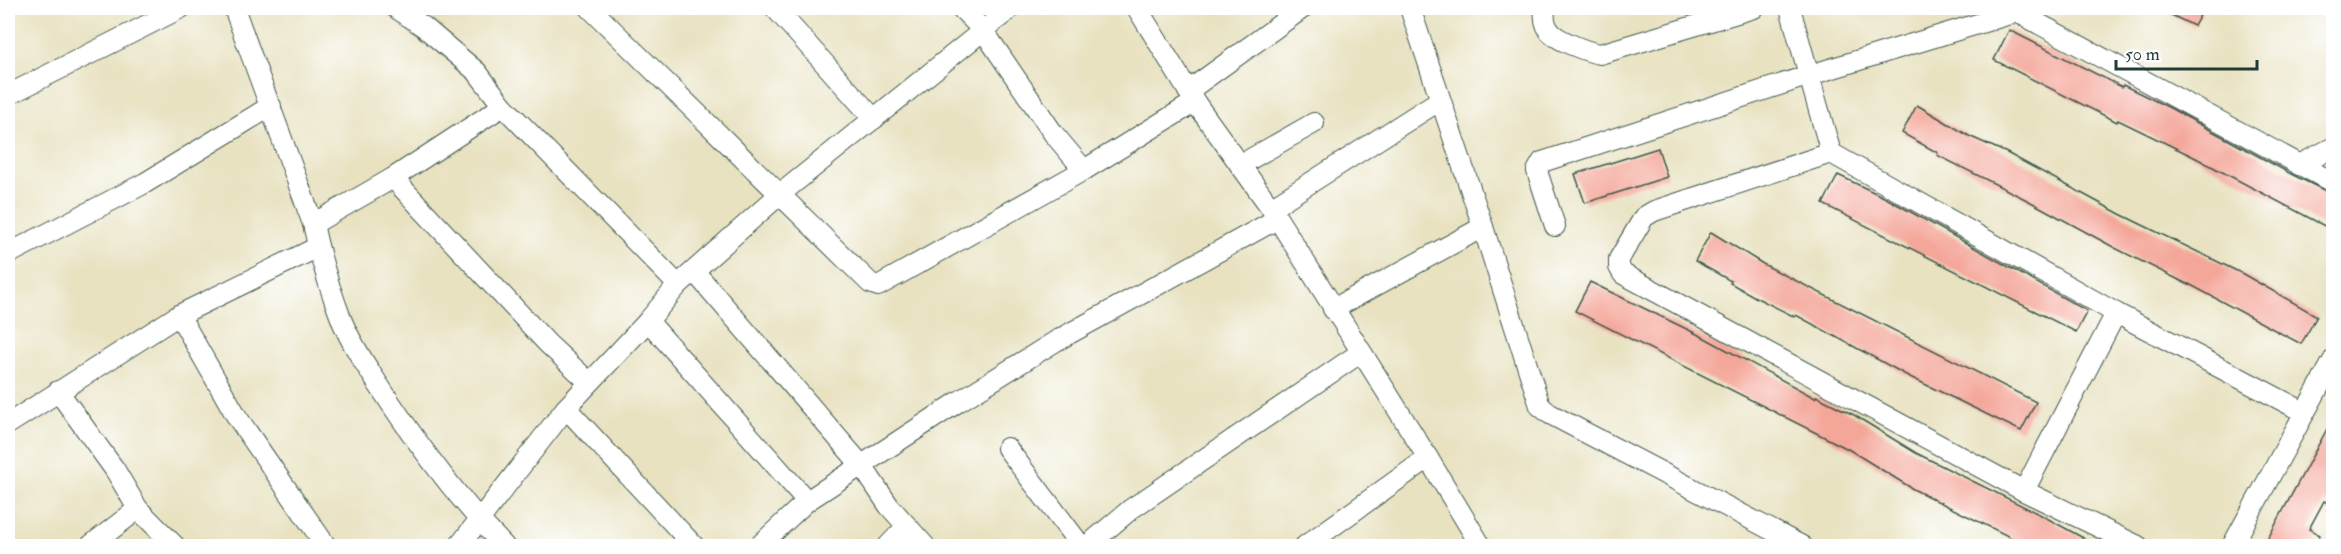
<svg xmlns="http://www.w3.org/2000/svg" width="2341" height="554" font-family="'IM FELL Double Pica',serif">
	<rect width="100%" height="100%" fill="#fff"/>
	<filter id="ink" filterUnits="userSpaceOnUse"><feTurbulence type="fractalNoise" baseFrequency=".0167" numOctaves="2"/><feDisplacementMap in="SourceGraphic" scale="12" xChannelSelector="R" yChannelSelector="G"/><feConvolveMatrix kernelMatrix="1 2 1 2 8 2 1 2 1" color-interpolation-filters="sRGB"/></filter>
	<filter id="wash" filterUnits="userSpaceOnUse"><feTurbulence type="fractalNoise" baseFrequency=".008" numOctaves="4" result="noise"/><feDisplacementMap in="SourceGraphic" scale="24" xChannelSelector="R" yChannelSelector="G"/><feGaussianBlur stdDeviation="1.35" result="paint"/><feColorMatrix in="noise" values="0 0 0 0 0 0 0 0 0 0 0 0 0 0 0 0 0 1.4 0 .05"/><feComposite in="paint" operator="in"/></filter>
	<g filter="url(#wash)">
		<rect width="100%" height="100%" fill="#e8e2c1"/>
		<g id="blocks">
			<g fill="#f4a699">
				<path d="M2157,8H2204L2194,26Z"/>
				<path d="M2009,30L2122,87L2123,85L2170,108L2293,175L2334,195V231L2194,157L2118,120L2117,122L1994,60Z"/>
				<path d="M1917,105L1969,136L2007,153L2120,214L2243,274L2317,316L2301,344L2189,284V285L2115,248L2029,201L1937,155L1938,153L1902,133Z"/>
				<path d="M1658,148L1667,177L1585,203L1575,174Z"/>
				<path d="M1838,175L1886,198L2087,311L2076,332L1823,204Z"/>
				<path d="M1711,232L1763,264L2036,402L2021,431L1908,376L1796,315L1795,317L1757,298L1730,283L1731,281L1695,261Z"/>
				<path d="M1590,282L1703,337L1815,398L1816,396L1854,415L1916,453L2041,515L2098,546H2028L1913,489L1848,449L1575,311Z"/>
				<path d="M2334,416V506L2324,501L2309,529L2320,535L2314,546H2264Z"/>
			</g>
		</g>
	</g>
	<g filter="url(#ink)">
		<use href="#blocks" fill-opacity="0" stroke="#3d5649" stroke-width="1.5"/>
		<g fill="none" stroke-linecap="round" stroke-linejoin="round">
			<defs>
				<g id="minor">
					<path d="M234,8L313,224C320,257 330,290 342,321C351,343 365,364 378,384C415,441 457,498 504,546"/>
					<path d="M396,8L424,27L477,72L503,106L678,285"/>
					<path d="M590,8L870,283L878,286L1084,170L1195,102"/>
					<path d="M775,8L874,119"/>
					<path d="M961,8L983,30L1053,133L1084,170"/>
					<path d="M1137,8L1195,102L1271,208L1428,458L1481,546"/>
					<path d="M1410,8L1483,227L1540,406L1550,414L1802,546"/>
					<path d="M1545,8C1544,15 1544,23 1549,30C1555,40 1588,52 1600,54L1754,8"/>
					<path d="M1790,8L1831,153L1654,211L1644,217L1619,259V267L1623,274L2024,491L2138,546"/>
					<path d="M1188,91L1303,8"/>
					<path d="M8,95L181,8"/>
					<path d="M1831,153L2116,313L2304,412"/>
					<path d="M1240,165L1314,123"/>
					<path d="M2299,165L2334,147"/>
					<path d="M393,178L548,344L589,382"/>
					<path d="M1271,208L1440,100"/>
					<path d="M313,224L393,178L503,106"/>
					<path d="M1555,226L1537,171L1542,162L1810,75L2017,12L2334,183"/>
					<path d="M8,254L145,183L271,106"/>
					<path d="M694,271L862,466L889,506L925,546"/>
					<path d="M1333,309L1483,227"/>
					<path d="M179,315L237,417L326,546"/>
					<path d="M648,321L807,501"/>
					<path d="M58,391L115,470L138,509"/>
					<path d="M566,408L694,546"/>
					<path d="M8,424L179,315L318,247"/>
					<path d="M1007,448L1081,546"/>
					<path d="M2024,491L2116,313"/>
					<path d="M90,546L138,509L175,546"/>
					<path d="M459,546L566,408L648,321L678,285L779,195L1011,8"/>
					<path d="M759,546L807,501L958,402L1056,341L1277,219"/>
					<path d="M888,546L907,526"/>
					<path d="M1087,546L1131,509L1360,353"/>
					<path d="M1305,546L1428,458"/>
					<path d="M2232,546L2334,359"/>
				</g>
			</defs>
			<use href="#minor" stroke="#3d5649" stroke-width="22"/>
			<use href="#minor" stroke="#fff" stroke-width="20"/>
		</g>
	</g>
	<rect width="2341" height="554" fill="none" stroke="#fff" stroke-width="30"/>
	<path d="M2116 60v9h141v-9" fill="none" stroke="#1f3d34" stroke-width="3"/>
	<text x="2125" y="60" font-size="18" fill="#1f3d34" stroke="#ffffff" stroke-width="4.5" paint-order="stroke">50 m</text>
</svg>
